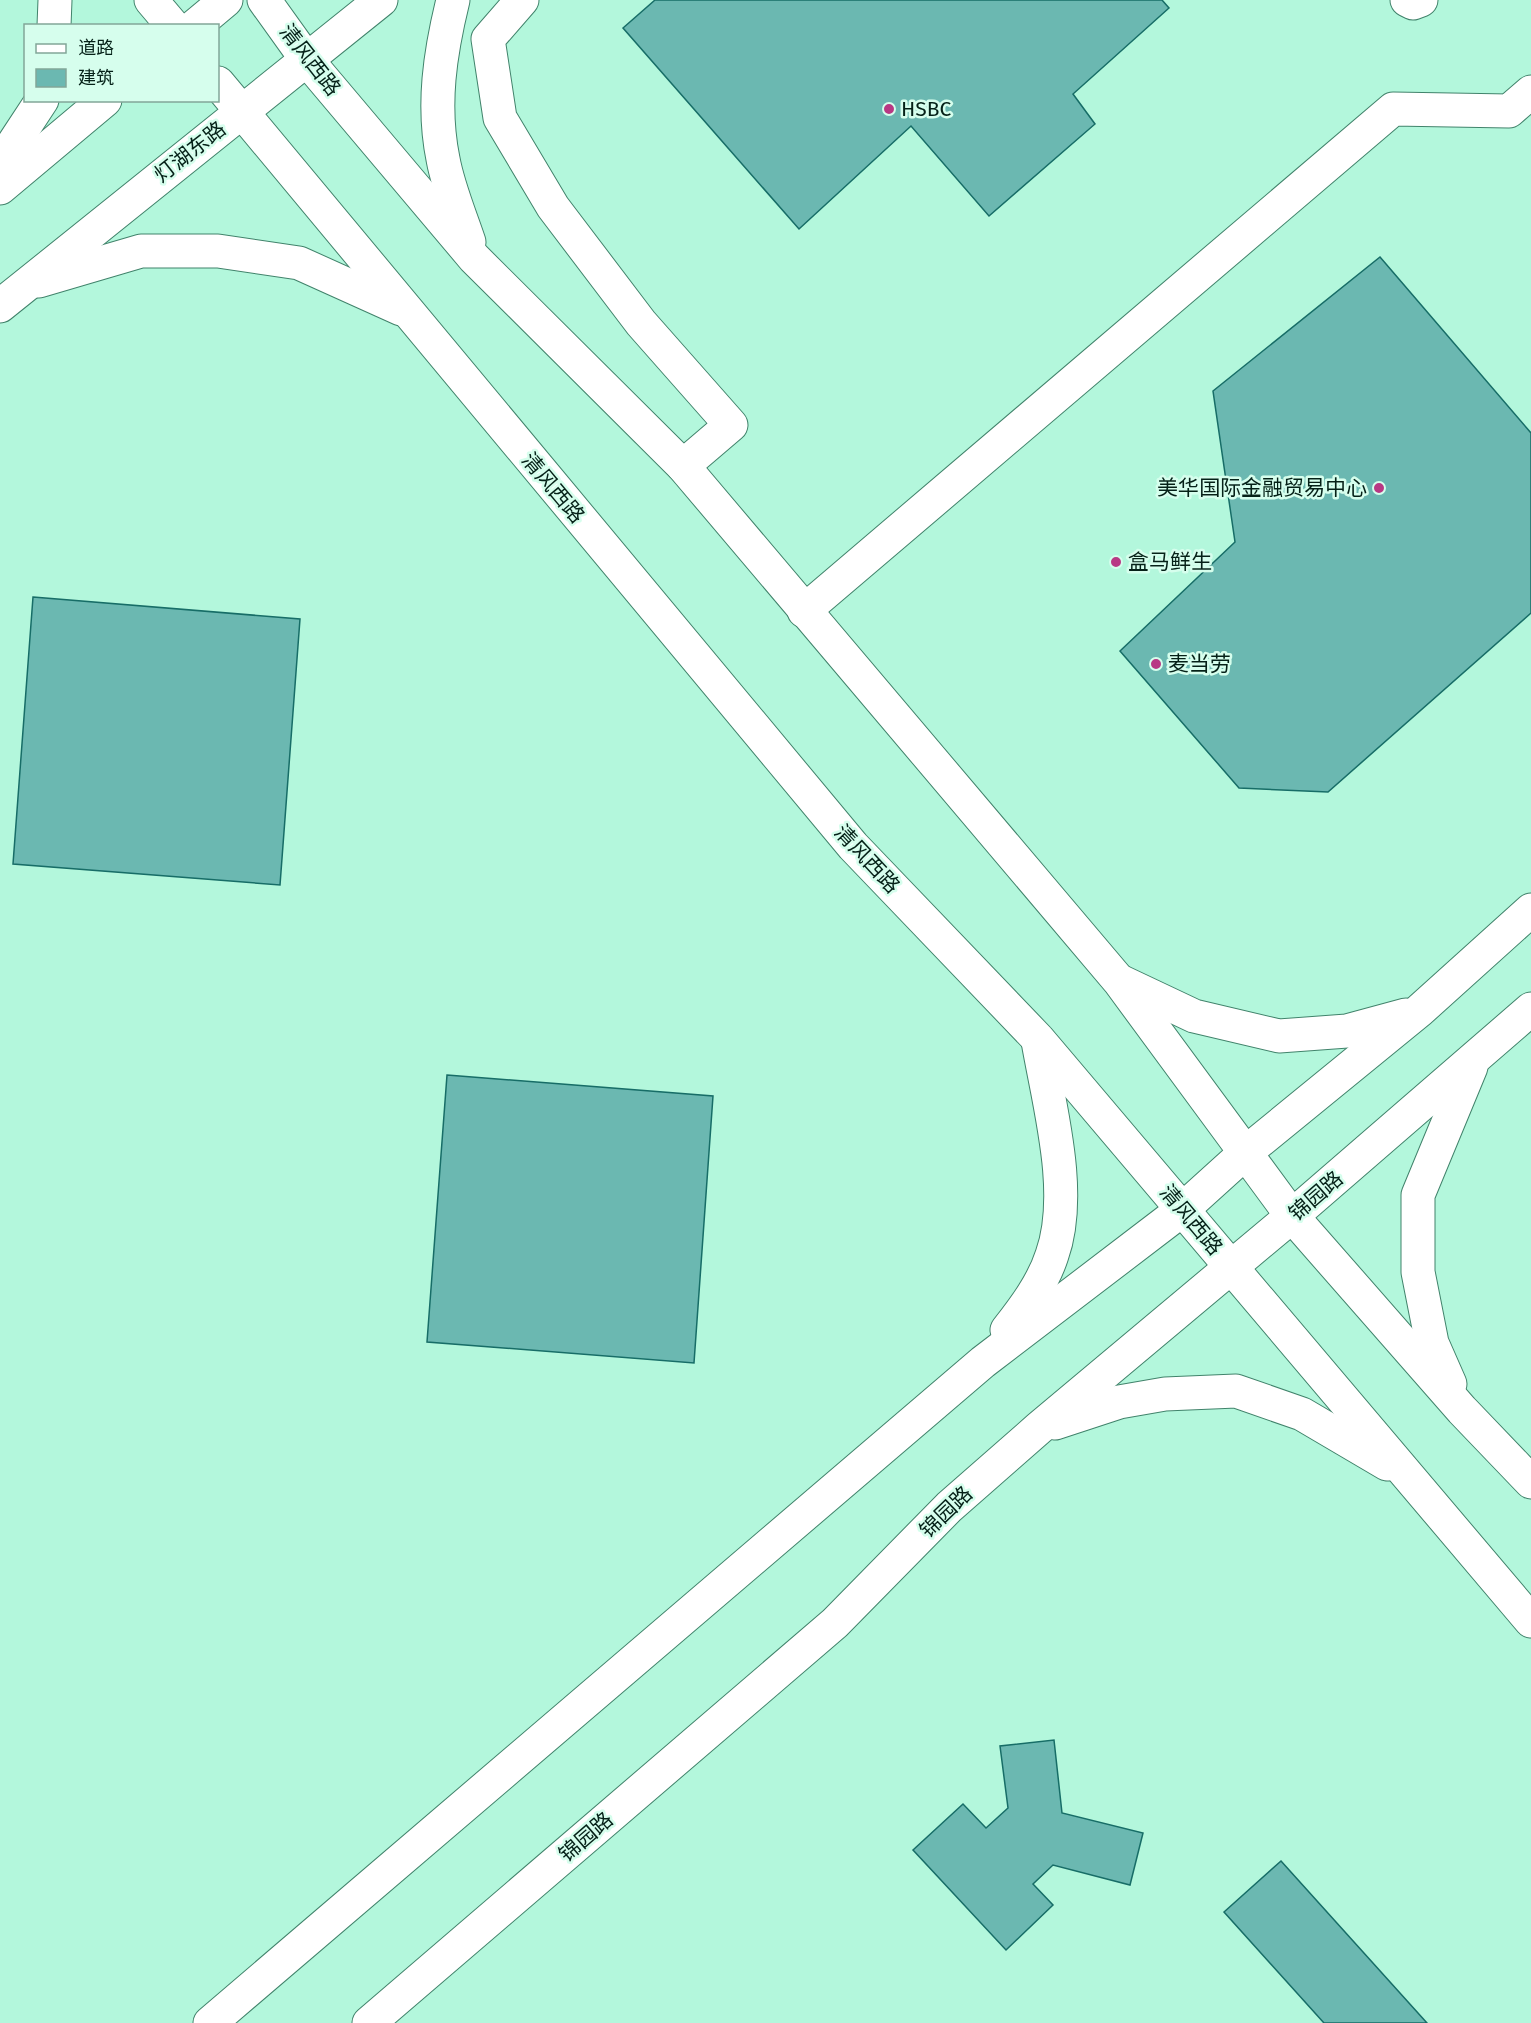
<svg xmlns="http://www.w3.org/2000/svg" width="1531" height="2023" font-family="'Fira Sans','Noto Sans SC',sans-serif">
	<rect width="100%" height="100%" fill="#b3f7dc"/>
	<g fill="#6bb8b1" stroke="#176d67" stroke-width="1.5">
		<path d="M655,0H1162L1169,8L1073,94L1095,124L989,216L911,126L799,229L623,28Z"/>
		<path d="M1380,257L1531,433V613L1328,792L1239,788L1120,651L1235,542L1213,391Z"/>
		<path d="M33,597L300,619L280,885L13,864Z"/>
		<path d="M447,1075L713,1096L694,1363L427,1342Z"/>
		<path d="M1054,1740L1062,1813L1143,1833L1130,1885L1053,1865L1033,1884L1053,1905L1006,1950L913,1850L963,1804L986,1828L1008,1808L1000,1746Z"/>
		<path d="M1281,1861L1427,2023H1324L1224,1912Z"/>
	</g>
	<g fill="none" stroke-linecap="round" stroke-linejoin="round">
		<defs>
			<g id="minor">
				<path d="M522,0L488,39L500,118L553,207L641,323L731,425L683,466"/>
				<path d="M1407,0L1413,3L1421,0"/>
				<path d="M804,611L1393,109L1509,111L1531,92"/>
			</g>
			<g id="major">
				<path d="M151,0L173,26"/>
				<path d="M264,0L307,60L474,258L683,466L1119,981L1292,1216L1462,1410L1531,1482"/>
				<path d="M453,0C440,53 432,105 443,159C448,187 460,215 469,242"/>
				<path d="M54,26L55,0"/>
				<path d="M195,26L226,0"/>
				<path d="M218,83L853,846L1038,1039L1531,1621"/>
				<path d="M0,164L42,100"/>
				<path d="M0,188L105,100"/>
				<path d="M39,281L141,251H218L299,263L401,309"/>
				<path d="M0,306L381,0"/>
				<path d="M1122,982L1194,1016L1279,1036L1347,1031L1406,1015"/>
				<path d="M1007,1330C1025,1307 1043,1283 1052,1255C1074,1193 1049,1105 1038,1041"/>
				<path d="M1450,1384L1432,1343L1418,1272V1195L1471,1067"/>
				<path d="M1055,1423L1119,1402L1165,1394L1236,1391L1302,1414L1387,1464"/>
				<path d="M210,2023L983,1362L1182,1210L1245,1153L1419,1011L1531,910"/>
				<path d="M369,2023L835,1623L949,1507L1039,1428L1292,1216L1531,1009"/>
			</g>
		</defs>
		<use href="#minor" stroke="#41836b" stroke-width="35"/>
		<use href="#major" stroke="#41836b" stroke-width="35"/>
		<use href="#minor" stroke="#fff" stroke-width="33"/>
		<use href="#major" stroke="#fff" stroke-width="33"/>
	</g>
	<g fill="#b83884" stroke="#d6feed" stroke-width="2">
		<circle cx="889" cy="109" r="6"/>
		<circle cx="1379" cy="488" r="6"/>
		<circle cx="1116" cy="562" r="6"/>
		<circle cx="1156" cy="664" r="6"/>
	</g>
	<g text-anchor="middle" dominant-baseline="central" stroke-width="5" stroke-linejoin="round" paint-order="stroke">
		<g font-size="21" fill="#052118" stroke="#d6feed">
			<text transform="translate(310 60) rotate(52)">清风西路</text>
			<text transform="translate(190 152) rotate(-38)">灯湖东路</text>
			<text transform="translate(553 488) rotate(50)">清风西路</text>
			<text transform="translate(867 859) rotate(47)">清风西路</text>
			<text transform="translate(1316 1196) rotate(-41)">锦园路</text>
			<text transform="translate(1191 1220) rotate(50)">清风西路</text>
			<text transform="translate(946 1512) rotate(-44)">锦园路</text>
			<text transform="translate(586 1837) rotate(-41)">锦园路</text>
		</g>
		<g font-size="21" fill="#052118" stroke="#d6feed" text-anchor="start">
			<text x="901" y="109">HSBC</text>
			<text x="1367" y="488" text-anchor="end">美华国际金融贸易中心</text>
			<text x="1128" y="562">盒马鲜生</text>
			<text x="1168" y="664">麦当劳</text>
		</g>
	</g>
	<rect x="24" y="24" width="195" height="78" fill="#d6feed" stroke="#82a698" stroke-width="1.5"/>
	<rect x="36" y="44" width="30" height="9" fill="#ffffff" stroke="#82a698" stroke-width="1.5"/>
	<text x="78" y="54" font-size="18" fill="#052118">道路</text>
	<rect x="36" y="69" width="30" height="18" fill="#6bb8b1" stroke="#82a698" stroke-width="1.5"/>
	<text x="78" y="84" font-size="18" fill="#052118">建筑</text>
</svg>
